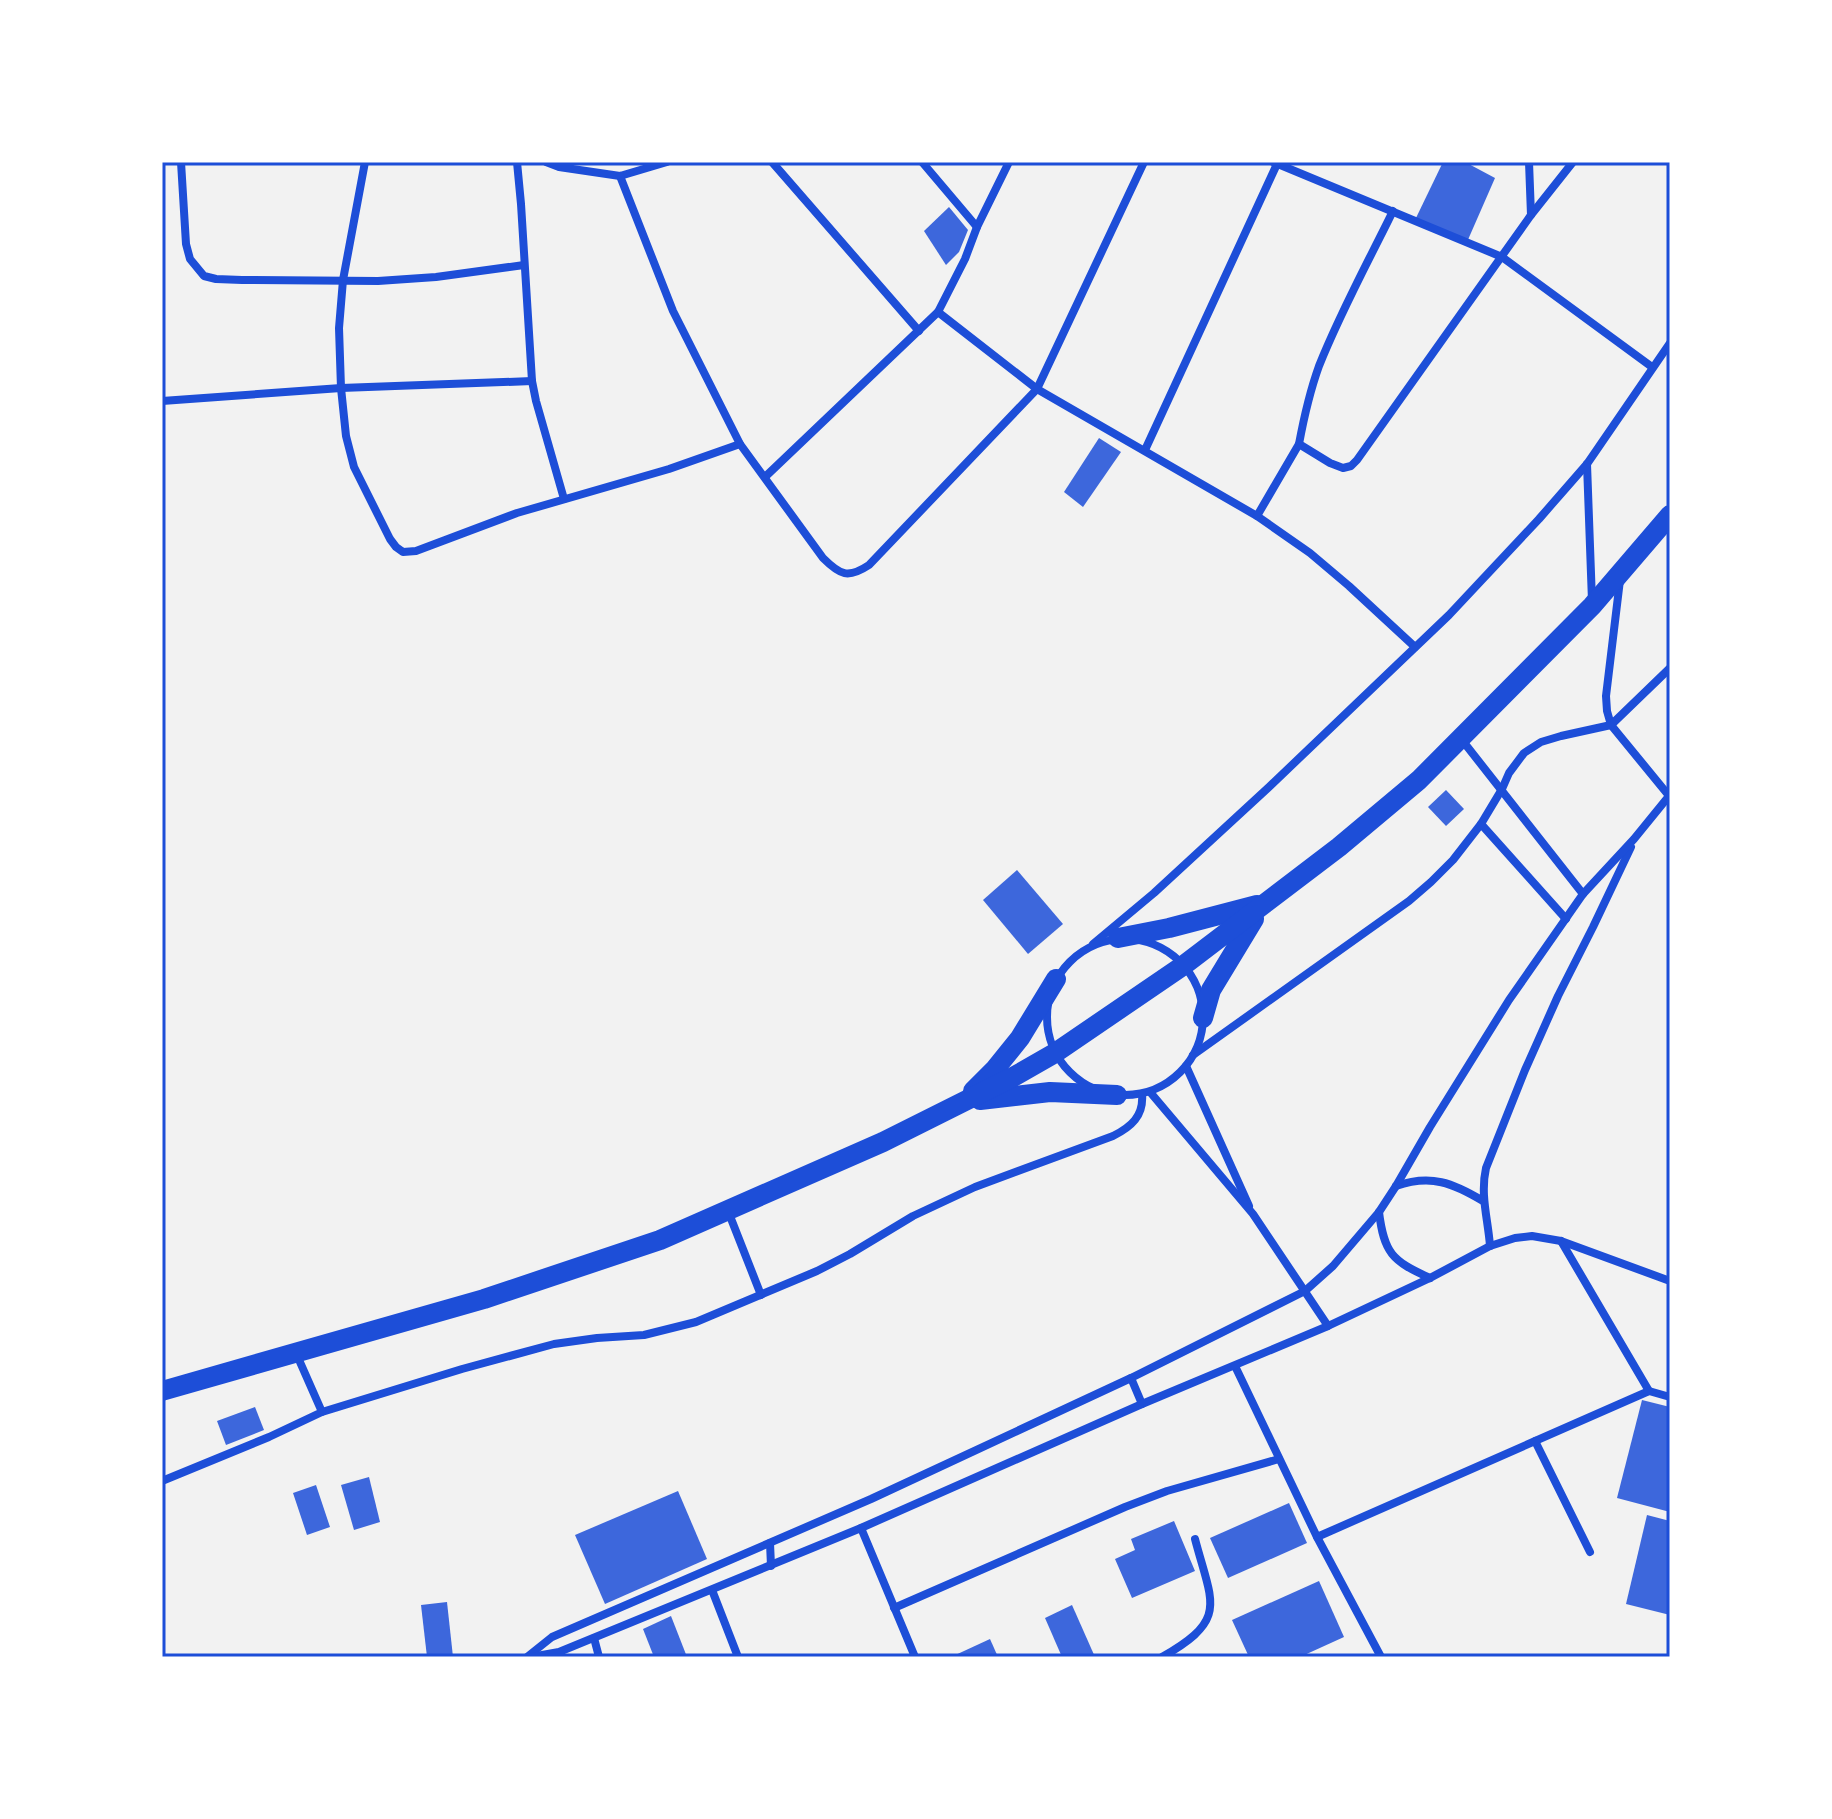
<svg xmlns="http://www.w3.org/2000/svg" width="1832" height="1819" font-family="'Noto Serif',serif">
	<rect width="100%" height="100%" fill="#f2f2f2"/>
	<g fill="#3d67dc">
		<path d="M1443,162H1465L1495,178L1467,242L1415,220Z"/>
		<path d="M949,207L968,230L959,252L946,265L924,231Z"/>
		<path d="M1099,438L1121,452L1083,507L1064,492Z"/>
		<path d="M1446,790L1464,809L1446,826L1428,807Z"/>
		<path d="M1017,870L1063,924L1028,954L983,900Z"/>
		<path d="M1642,1400L1670,1407V1512L1617,1498Z"/>
		<path d="M255,1407L264,1430L226,1445L217,1421Z"/>
		<path d="M369,1477L380,1522L354,1530L341,1485Z"/>
		<path d="M316,1485L330,1527L307,1535L293,1493Z"/>
		<path d="M678,1491L707,1559L605,1604L575,1535Z"/>
		<path d="M1289,1503L1307,1543L1228,1578L1210,1538Z"/>
		<path d="M1647,1515L1670,1521V1615L1626,1604Z"/>
		<path d="M1174,1521L1195,1571L1132,1598L1115,1559L1135,1550L1131,1539Z"/>
		<path d="M1319,1581L1344,1637L1300,1657H1249L1232,1620Z"/>
		<path d="M447,1602L453,1657H427L421,1605Z"/>
		<path d="M1072,1605L1095,1657H1062L1045,1618Z"/>
		<path d="M671,1616L687,1657H654L643,1629Z"/>
		<path d="M990,1639L998,1657H951Z"/>
	</g>
	<g fill="none" stroke-linecap="round" stroke-linejoin="round">
		<g stroke="#1d4ed8" stroke-width="8">
			<path d="M181,162L186,244L190,259L204,276L216,279L242,280L378,281L436,277L524,265"/>
			<path d="M365,162L343,280L339,328L341,388L346,436L354,467L390,539L396,547L403,552L416,551L517,513L669,469L740,444"/>
			<path d="M517,162L521,204L532,381L536,401L564,499"/>
			<path d="M546,162L559,167L620,176L667,162"/>
			<path d="M772,162L919,331"/>
			<path d="M922,162L977,227L1009,162"/>
			<path d="M1273,162L1502,257L1652,367"/>
			<path d="M620,176L673,311L740,444L823,558C840,575 848,579 869,565L1037,389L1144,162"/>
			<path d="M1393,211C1368,262 1340,313 1319,366C1310,391 1304,417 1299,444L1330,463L1343,468L1351,466L1357,460L1531,215L1529,162"/>
			<path d="M1531,215L1573,162"/>
			<path d="M938,312L1037,389L1257,516L1310,553L1349,586L1415,647"/>
			<path d="M162,401L341,388L532,381"/>
			<path d="M1145,450L1277,164"/>
			<path d="M1587,464L1592,601"/>
			<path d="M765,477L938,312L965,259L977,227"/>
			<path d="M1257,516L1299,444"/>
			<path d="M1620,580L1606,696L1607,711L1611,725L1670,797"/>
			<path d="M1462,740L1583,894"/>
			<path d="M1481,824L1566,919"/>
			<circle cx="1125" cy="1017" r="78"/>
			<path d="M1093,944L1154,893L1269,787L1449,615L1539,519L1587,464L1670,343"/>
			<path d="M1193,1055L1409,901L1431,882L1453,860L1481,824L1502,789L1509,773L1524,753L1541,742L1561,736L1611,725L1670,668"/>
			<path d="M1186,1066L1249,1206"/>
			<path d="M1150,1092L1253,1214L1328,1326"/>
			<path d="M1396,1186C1431,1174 1453,1183 1483,1201"/>
			<path d="M728,1211L761,1295"/>
			<path d="M1379,1212C1384,1253 1392,1261 1430,1278"/>
			<path d="M1561,1241L1649,1391"/>
			<path d="M1490,1246C1488,1219 1480,1195 1486,1168L1525,1070L1558,996L1593,927L1631,847"/>
			<path d="M1235,1366L1317,1537L1381,1657"/>
			<path d="M1131,1378L1142,1404"/>
			<path d="M322,1412L462,1369L554,1344L597,1338L644,1335L696,1322L817,1271L850,1254L913,1216L975,1187L1113,1136C1131,1127 1144,1116 1142,1094"/>
			<path d="M1535,1441L1590,1552"/>
			<path d="M162,1481L269,1437L322,1412L296,1353"/>
			<path d="M861,1528L915,1657"/>
			<path d="M1317,1537L1649,1391L1670,1397"/>
			<path d="M770,1543L771,1566"/>
			<path d="M712,1590L738,1657"/>
			<path d="M894,1608L1125,1507L1167,1491L1279,1459"/>
			<path d="M594,1638L599,1657"/>
			<path d="M527,1657L552,1637L871,1499L1131,1378L1305,1291L1333,1266L1379,1212L1396,1186L1430,1127L1509,1000L1583,894L1634,839L1669,796"/>
			<path d="M531,1657L559,1652L861,1528L1142,1404L1328,1326L1430,1278L1490,1246L1515,1238L1532,1236L1561,1241L1670,1281"/>
			<path d="M1162,1657C1229,1619 1212,1604 1195,1539"/>
		</g>
		<g stroke="#1d4ed8" stroke-width="20">
			<path d="M1118,938L1169,928L1257,905"/>
			<path d="M1203,1018L1211,990L1254,919"/>
			<path d="M973,1091L995,1069L1020,1038L1056,979"/>
			<path d="M980,1100L1050,1092L1117,1095"/>
			<path d="M162,1391L484,1299L660,1240L883,1142L1013,1077L1055,1053L1184,965L1339,847L1419,780L1592,606L1670,515"/>
		</g>
	</g>
	<rect width="1832" height="1819" fill="none" stroke="#ffffff" stroke-width="328"/>
	<rect x="164" y="164" width="1504" height="1491" fill="none" stroke="#1d4ed8" stroke-width="3"/>
</svg>
